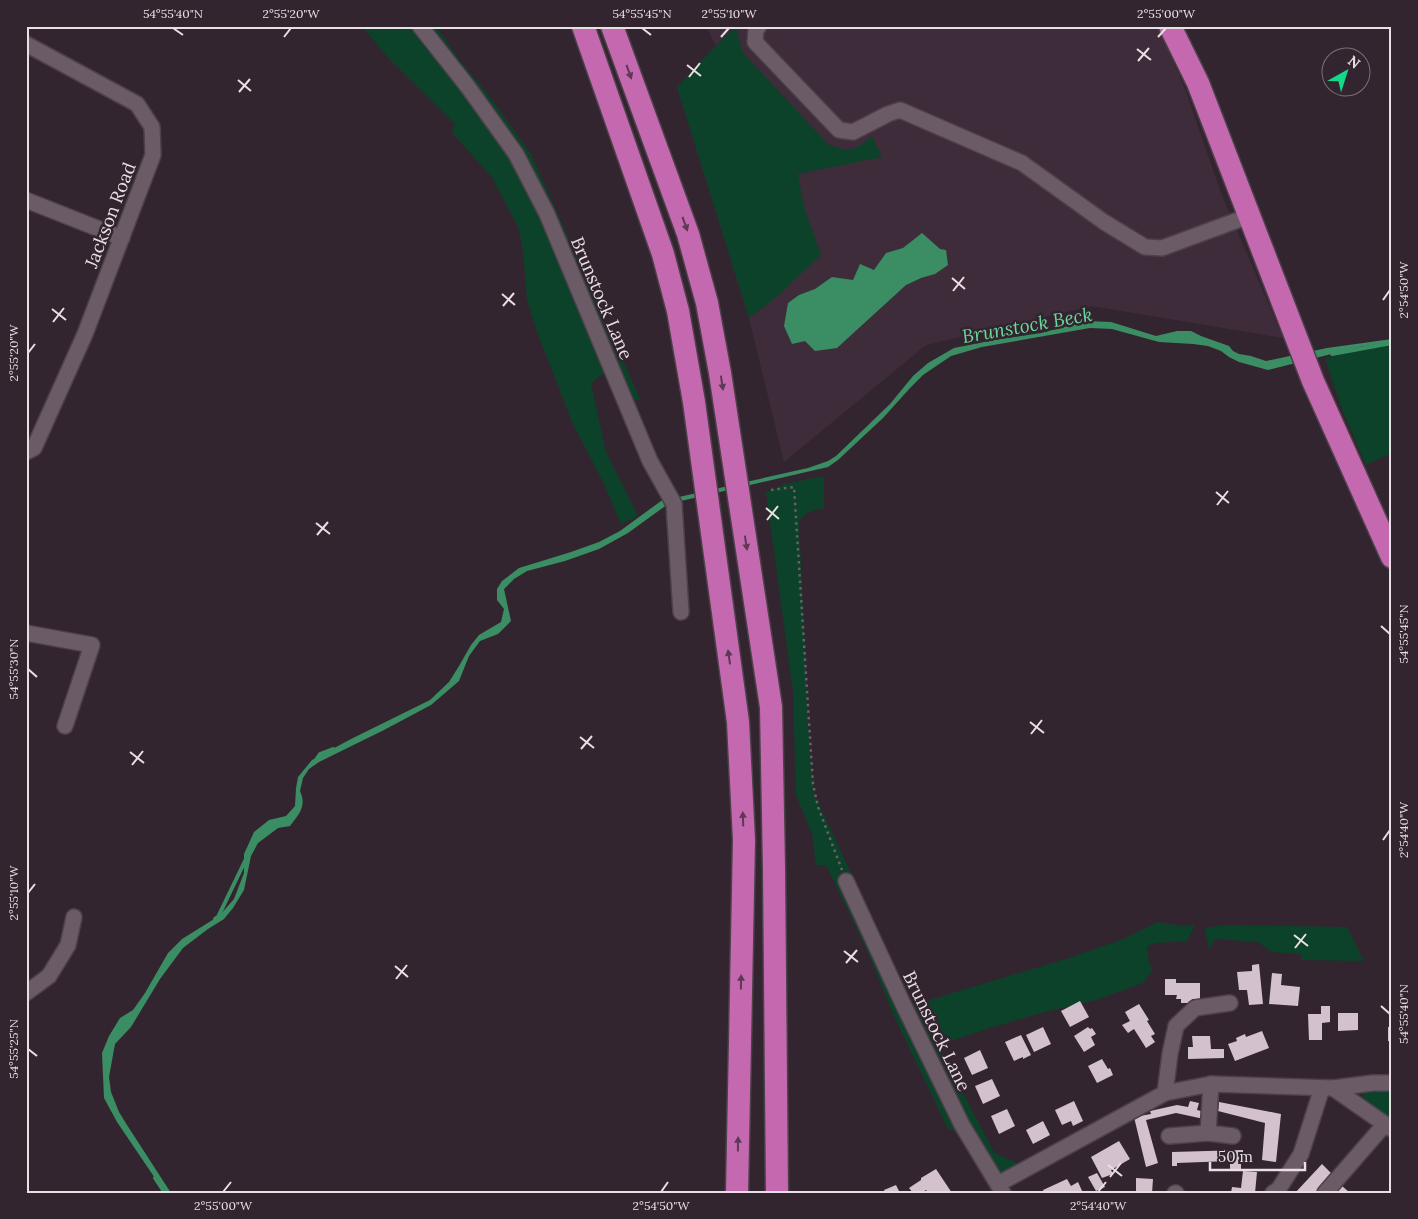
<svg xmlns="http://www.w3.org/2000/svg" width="1418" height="1219" font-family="Lora,serif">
	<rect width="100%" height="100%" fill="#33252f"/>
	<path fill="#3f2c3a" d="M706,26H1158L1185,89L1221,193L1283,338L1092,306L926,345L784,462L749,318L677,87L716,46Z"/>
	<g fill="#0c4229">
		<path d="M362,26H436L461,62L488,94L531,154L640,399L625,404L614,370L599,376L591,384L606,452L638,516L621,524L604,484L572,422L537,332L527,300L523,252L519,229L492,177L452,133L455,124L389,59Z"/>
		<path d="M735,26H739L737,32L743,53L828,144C849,153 855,151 872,136L882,157L798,174L804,207L821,255L773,300L749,318L677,87Z"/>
		<path d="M1392,343V453L1366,465L1340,404L1325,358Z"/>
		<path d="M824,476V508C812,511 806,511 799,522L809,740L814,794L913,1005L1072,957L1123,939L1158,922L1183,926L1195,925L1187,941L1156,943L1147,946L1149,962L1152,971L1143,983L1096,1000L1041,1013L987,1029L951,1041L941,1048L942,1053L994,1152L997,1154L1018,1163L1017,1166L1001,1175L959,1132L948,1129L895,1018L865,946L826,865H816L812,834L796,795L793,692L766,492L785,484Z"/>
		<path d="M1223,925L1347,927L1364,961L1301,960V954L1272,952L1258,942L1215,939L1209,950L1205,928Z"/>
		<path d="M1364,1092H1392V1121L1362,1098Z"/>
	</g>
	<g fill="#3b8d63">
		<path d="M922,233L940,249L946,250L948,265L935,274L921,278L906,285L837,348L815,351L805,341L792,344L784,326L788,303L799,295L815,289L832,277L853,280L860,264L874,270L886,253L903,248Z"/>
		<path d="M1087,321L1111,322L1156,336L1177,331H1191L1201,336L1229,346L1233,351L1239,354L1251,356L1266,361L1327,348L1392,339V342L1359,347L1268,370L1239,362L1229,357L1221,351L1208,346L1193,344L1159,342L1112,329L1090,328L982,347L951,356L923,375L911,387L883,418L838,460L828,467L668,504L628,533L599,549L565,561L527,571L514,579L504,589L511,621L498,634L480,641L469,656L459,681L431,705L384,730L319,762L309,769L303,778L300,791C307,806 299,814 290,826L278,828L258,843L251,856L244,890L233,908L224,919L208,929L183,948L160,979L131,1027L115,1044L109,1077L111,1092L119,1112L127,1125L171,1193H165L117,1122L104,1098L102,1053L109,1036L120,1018L133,1010L145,993L168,953L182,939L219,916L234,899L244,873V854L254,832L269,820L286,816L295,806L296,788L298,777L312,760L351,739L430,700L449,682L459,666L471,645L479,635L501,622L504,609L497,600V589L502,581L519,568L571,552L599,542L620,531L661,501L808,468L828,461L836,456L890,404L913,376L928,363L954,348L994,340L1041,333Z"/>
	</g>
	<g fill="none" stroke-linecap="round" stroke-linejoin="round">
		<g stroke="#3b8d63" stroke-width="4">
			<path d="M1332,354L1392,343"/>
			<path d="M316,760L320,754L333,749"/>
			<path d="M215,919L218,917L246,859"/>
			<path d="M155,1178L165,1193"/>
		</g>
	</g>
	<g fill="#d3c1ce">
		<path d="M1259,964L1263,1004L1249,1005L1247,990H1239L1237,972L1252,971V965Z"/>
		<path d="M1272,973L1282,974L1281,985L1300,987L1298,1006L1269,1004Z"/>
		<path d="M1165,979H1176V983H1200V999H1192V1003H1181V999H1176L1177,995H1165Z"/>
		<path d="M1080,1001L1089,1017L1070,1027L1061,1011Z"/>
		<path d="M1139,1004L1149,1020L1147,1021L1155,1034L1151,1036L1155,1042L1146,1048L1134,1029L1128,1033L1122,1025L1130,1021L1125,1012Z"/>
		<path d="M1321,1006H1330V1022L1322,1023V1040H1309L1308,1014H1321Z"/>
		<path d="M1338,1013H1358V1030L1338,1031Z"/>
		<path d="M1043,1027L1051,1044L1034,1052L1026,1035Z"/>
		<path d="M1088,1027L1090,1029L1092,1028L1096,1034L1091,1037L1095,1045L1084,1052L1074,1036Z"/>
		<path d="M1388,1027H1392V1042L1388,1041Z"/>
		<path d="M1262,1031L1269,1048L1235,1061L1228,1044L1237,1041L1236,1038L1245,1034L1246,1037Z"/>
		<path d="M1021,1035L1031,1055L1023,1059V1057L1014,1061L1005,1042Z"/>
		<path d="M1192,1036H1210L1211,1049H1224V1058L1188,1059V1047H1193Z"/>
		<path d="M980,1050L988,1068L972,1075L964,1058Z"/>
		<path d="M1102,1059L1108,1069L1110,1068L1113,1075L1097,1083L1088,1066Z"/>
		<path d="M992,1079L1000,1096L983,1104L975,1086Z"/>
		<path d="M1074,1101L1083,1121L1073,1126L1071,1121L1062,1125L1055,1110Z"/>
		<path d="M1190,1101L1199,1103L1197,1110L1205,1112L1204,1119L1176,1113L1146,1120L1158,1163L1146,1167L1134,1117L1151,1114L1150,1111L1177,1105L1188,1107Z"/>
		<path d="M1219,1102L1281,1114L1276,1162L1262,1160L1265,1123L1218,1111Z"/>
		<path d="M1007,1109L1015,1126L999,1134L991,1116Z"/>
		<path d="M1043,1121L1050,1135L1033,1144L1026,1130Z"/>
		<path d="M1119,1141L1130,1159L1111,1170L1113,1174L1102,1178L1091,1157Z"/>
		<path d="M1243,1150V1162H1241V1169H1230V1161L1177,1163V1166H1172V1152Z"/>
		<path d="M1322,1164L1334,1176L1320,1193H1295Z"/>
		<path d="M936,1169L952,1193H928L926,1190L921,1193H913L909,1188L921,1180V1178Z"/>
		<path d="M1243,1171L1257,1172L1255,1193H1231L1232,1187L1241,1188Z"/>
		<path d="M1097,1173L1105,1187L1096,1191L1088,1177Z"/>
		<path d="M1136,1178L1153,1179L1152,1193H1136Z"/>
		<path d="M1067,1179L1071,1186L1078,1182L1083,1193H1044L1043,1190Z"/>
		<path d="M896,1185L900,1193H885L884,1190Z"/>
		<path d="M1341,1185L1350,1193H1334Z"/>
	</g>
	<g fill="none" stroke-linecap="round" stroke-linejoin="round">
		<defs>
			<g id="minor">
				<path d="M420,26L468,87L516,154L547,214L650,461L674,504L681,612"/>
				<path d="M759,26L756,30L755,42L839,130L853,132L888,114L900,110L1022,163L1104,222L1145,247L1162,248L1249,216"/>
				<path d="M26,44L137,104L152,127L153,155L85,334L34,448L26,452"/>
				<path d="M26,200L122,238"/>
				<path d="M26,633L92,645L65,726"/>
				<path d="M846,881L902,1002L962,1125L1003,1193"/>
				<path d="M26,993L49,976L68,945L74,917"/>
				<path d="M1211,1084L1208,1133L1233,1136"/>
				<path d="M1333,1088L1373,1083H1392"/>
				<path d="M1165,1093L1170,1054L1176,1026L1195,1008L1230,1003"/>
				<path d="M1169,1136L1208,1133"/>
				<path d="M998,1184L1165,1093L1211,1084L1333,1088L1392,1129"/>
				<path d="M1175,1193H1176"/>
				<path d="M1273,1193L1278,1190L1301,1154L1322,1088"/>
				<path d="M1325,1193L1385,1124"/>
			</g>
			<g id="highway">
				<path d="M583,26L663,254L678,311L694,402L738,722L744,840L737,1193"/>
				<path d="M612,26L688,234L707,303L720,373L771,707L774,868L777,1193"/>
				<path d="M1170,26L1198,83L1313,381L1392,557"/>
			</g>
		</defs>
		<use href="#minor" stroke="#4c4049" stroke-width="18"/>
		<use href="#highway" stroke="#4c4049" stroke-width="25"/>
		<path stroke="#6c5f68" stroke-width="2.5" stroke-dasharray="2.5 4" stroke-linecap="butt" d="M771,490L794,487L813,784L818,807L842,870"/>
		<use href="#minor" stroke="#6b5b67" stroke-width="15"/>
		<use href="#highway" stroke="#c468b0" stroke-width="22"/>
	</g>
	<defs><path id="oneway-solid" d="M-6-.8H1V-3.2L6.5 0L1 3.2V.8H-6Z" transform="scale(1.25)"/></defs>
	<g fill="#5e3956">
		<use href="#oneway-solid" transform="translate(629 72) rotate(70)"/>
		<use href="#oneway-solid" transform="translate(685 224) rotate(70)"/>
		<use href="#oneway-solid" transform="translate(722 383) rotate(81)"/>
		<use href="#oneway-solid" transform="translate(746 543) rotate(81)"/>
		<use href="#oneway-solid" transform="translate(729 657) rotate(-98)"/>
		<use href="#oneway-solid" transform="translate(743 819) rotate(-92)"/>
		<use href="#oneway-solid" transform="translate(741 982) rotate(-89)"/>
		<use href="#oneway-solid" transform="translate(738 1144) rotate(-89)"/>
	</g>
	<path fill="none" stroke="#e9e0e6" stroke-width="2" d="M173,28L183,35M642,28L651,35M284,37L291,28M721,37L729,28M1158,37L1166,28M1137,49L1151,60M1138,61L1149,48M687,65L701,76M689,77L700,63M238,80L251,91M239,92L250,79M952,278L965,289M953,291L964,277M502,294L515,305M1383,300L1390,290M503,306L514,293M52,309L66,320M53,322L64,308M28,353L35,344M1216,492L1229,503M1217,505L1228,491M766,508L779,519M767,520L778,506M316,523L330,534M317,535L328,522M1381,626L1390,634M28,669L37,677M1030,722L1044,733M1031,734L1042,720M580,737L594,748M581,749L592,736M130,752L144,763M132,765L143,751M1383,840L1390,830M28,893L35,884M1294,935L1308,946M1295,948L1306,934M844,951L858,962M846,963L857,950M395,966L408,977M396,979L407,965M1381,1006L1390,1014M28,1049L37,1056M1108,1165L1122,1176M1110,1177L1121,1163M223,1192L231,1182M661,1192L668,1182M1098,1192L1106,1182"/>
	<g text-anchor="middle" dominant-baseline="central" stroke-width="5" stroke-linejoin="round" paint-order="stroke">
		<g font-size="18" fill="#e9e0e6" stroke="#33252f">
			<text transform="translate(110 215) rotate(-69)">Jackson Road</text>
			<text transform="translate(602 298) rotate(67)">Brunstock Lane</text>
			<text transform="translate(937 1031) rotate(64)">Brunstock Lane</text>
		</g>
		<g font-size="19" font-style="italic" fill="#68d89c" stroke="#33252f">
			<text transform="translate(1027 325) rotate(-10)">Brunstock Beck</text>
		</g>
	</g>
	<rect width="1418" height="1219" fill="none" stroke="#33252f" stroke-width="55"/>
	<g transform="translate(1346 72) rotate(39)"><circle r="24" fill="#33252f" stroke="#7c7078"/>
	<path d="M0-4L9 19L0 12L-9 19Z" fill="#14d989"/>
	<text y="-8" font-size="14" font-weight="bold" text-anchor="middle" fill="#e9e0e6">N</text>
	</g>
	<path d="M1210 1162v8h95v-8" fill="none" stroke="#e9e0e6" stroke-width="2.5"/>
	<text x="1218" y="1162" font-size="15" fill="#e9e0e6" stroke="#33252f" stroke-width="4" paint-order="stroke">50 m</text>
	<rect x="28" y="28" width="1362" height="1164" fill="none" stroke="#e9e0e6" stroke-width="2"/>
	<g font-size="12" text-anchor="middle" fill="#e9e0e6">
		<text x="173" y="18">54°55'40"N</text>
		<text x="291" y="18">2°55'20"W</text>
		<text x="642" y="18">54°55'45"N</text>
		<text x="729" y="18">2°55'10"W</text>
		<text x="1166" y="18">2°55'00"W</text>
		<text transform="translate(1404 290) rotate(-90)" y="4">2°54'50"W</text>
		<text transform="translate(14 353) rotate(-90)" y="4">2°55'20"W</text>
		<text transform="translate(1404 634) rotate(-90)" y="4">54°55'45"N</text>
		<text transform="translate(14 669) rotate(-90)" y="4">54°55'30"N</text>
		<text transform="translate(1404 830) rotate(-90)" y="4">2°54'40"W</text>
		<text transform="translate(14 893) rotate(-90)" y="4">2°55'10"W</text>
		<text transform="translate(1404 1014) rotate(-90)" y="4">54°55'40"N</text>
		<text transform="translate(14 1049) rotate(-90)" y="4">54°55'25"N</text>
		<text x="223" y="1210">2°55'00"W</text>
		<text x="661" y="1210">2°54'50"W</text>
		<text x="1098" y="1210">2°54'40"W</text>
	</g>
</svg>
